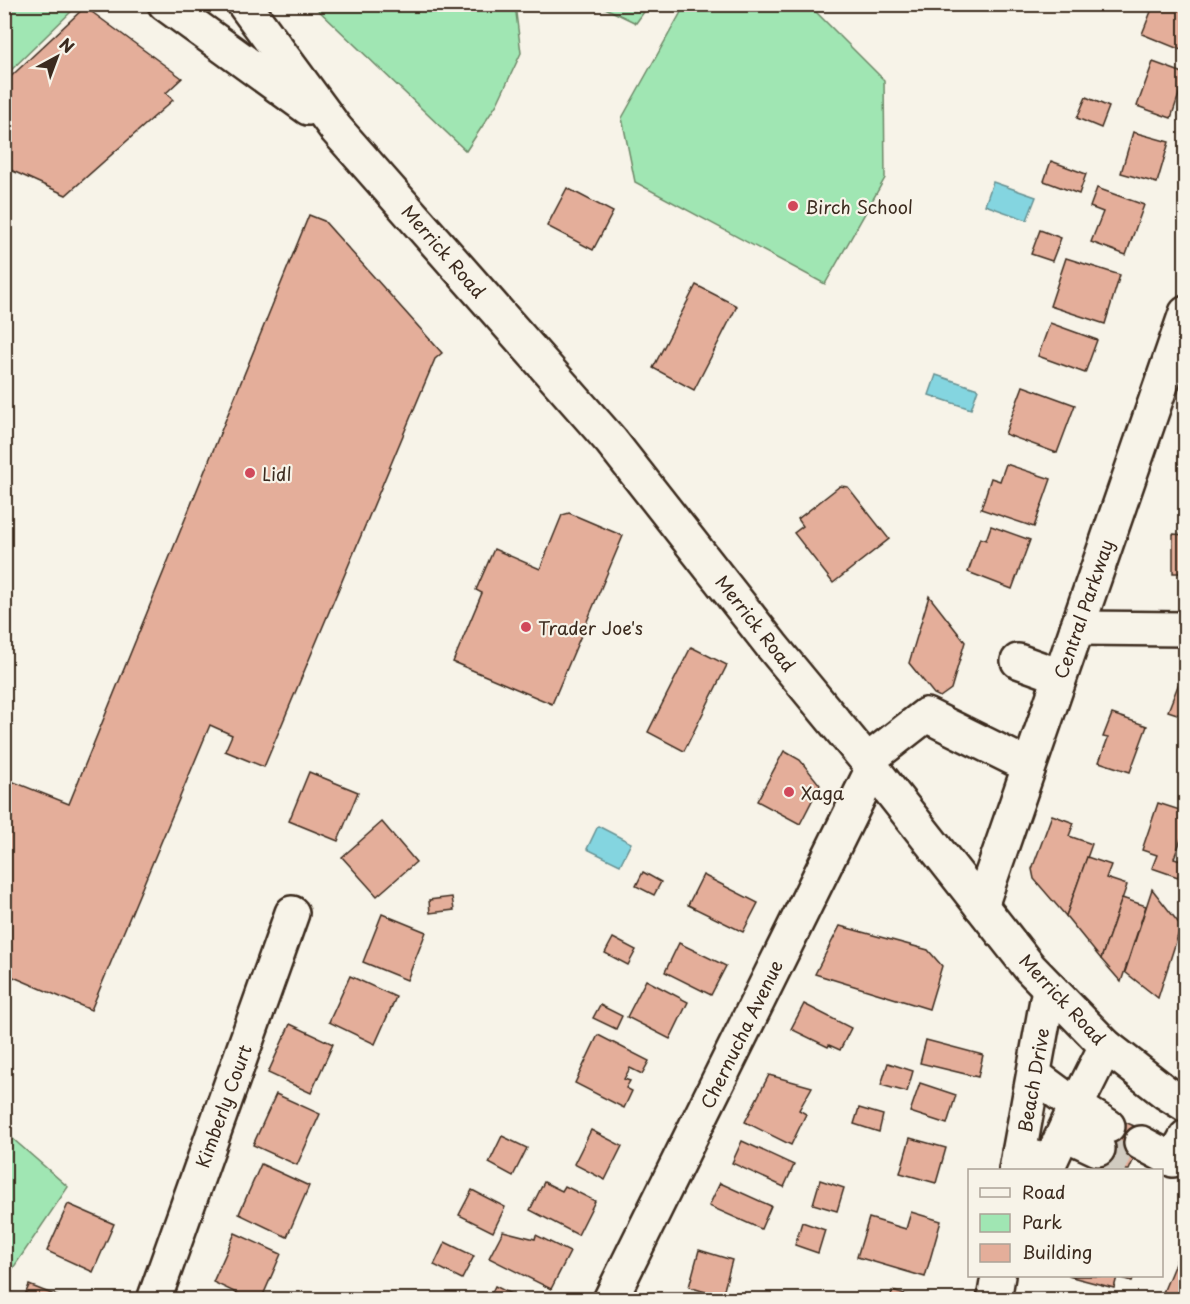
<svg xmlns="http://www.w3.org/2000/svg" width="1190" height="1304" font-family="'Playpen Sans',sans-serif">
	<rect width="100%" height="100%" fill="#f7f3e8"/>
	<filter id="ink" filterUnits="userSpaceOnUse"><feTurbulence type="fractalNoise" baseFrequency=".0167" numOctaves="2"/><feDisplacementMap in="SourceGraphic" scale="12" xChannelSelector="R" yChannelSelector="G"/><feConvolveMatrix kernelMatrix="1 2 1 2 8 2 1 2 1" color-interpolation-filters="sRGB"/></filter>
	<g filter="url(#ink)">
		<g fill="#a0e6b3" stroke="#6e8868" stroke-width="1.5">
			<path d="M5,4H78V5L5,76Z"/>
			<path d="M313,5H515L521,53L497,104L466,151Z"/>
			<path d="M599,5H649L636,23Z"/>
			<path d="M685,5H809L884,80L885,178L825,284L635,182L622,118Z"/>
			<path d="M5,1132L68,1187L5,1280Z"/>
		</g>
		<g fill="#84d5e0" stroke="#679192" stroke-width="1.5">
			<path d="M993,182L1036,197L1027,220L985,205Z"/>
			<path d="M936,375L978,389L971,409L929,395Z"/>
			<path d="M598,826L631,843L620,865L587,849Z"/>
		</g>
		<g fill="#e4ae9a" stroke="#3b2a1e" stroke-width="1.5">
			<path d="M1154,4H1186V52L1142,34Z"/>
			<path d="M85,7L182,78L166,93L173,100L66,195L4,167V83Z"/>
			<path d="M1153,62L1186,74L1171,118L1137,106Z"/>
			<path d="M1086,97L1109,107L1101,128L1077,118Z"/>
			<path d="M1133,132L1169,142L1157,183L1121,173Z"/>
			<path d="M1051,161L1086,174L1079,194L1044,181Z"/>
			<path d="M567,188L613,212L593,250L547,226Z"/>
			<path d="M1097,188L1144,205L1126,255L1091,242L1103,212L1090,207Z"/>
			<path d="M309,215L324,221L442,353L435,359L264,767L225,751L232,735L210,725L91,1010L4,973V778L69,804Z"/>
			<path d="M1040,230L1061,238L1052,261L1031,254Z"/>
			<path d="M1066,258L1120,275L1105,324L1050,306Z"/>
			<path d="M696,285L737,306L694,390L653,368Z"/>
			<path d="M1050,323L1097,340L1085,373L1038,356Z"/>
			<path d="M1023,386L1075,405L1057,453L1005,434Z"/>
			<path d="M1006,464L1051,479L1034,527L981,509L991,478L1000,481Z"/>
			<path d="M840,486L848,487L889,539L833,583L794,533L803,526L798,519Z"/>
			<path d="M569,513L623,536L552,704L453,662L482,593L476,590L494,549L540,569L562,515Z"/>
			<path d="M991,526L1030,540L1012,589L968,572L980,538L986,540Z"/>
			<path d="M1173,534L1186,535V573H1173Z"/>
			<path d="M929,596L965,642L951,689L940,697L934,694L909,663Z"/>
			<path d="M691,647L727,665L684,751L648,732Z"/>
			<path d="M1181,678L1186,680V717L1168,711Z"/>
			<path d="M1112,714L1147,726L1130,772L1099,762L1108,738L1103,737Z"/>
			<path d="M784,751L800,760L820,785L800,824L757,801Z"/>
			<path d="M309,772L358,792L338,841L289,821Z"/>
			<path d="M1158,803L1186,812V839L1182,837L1174,858L1184,861L1178,877L1152,868L1157,855L1142,850Z"/>
			<path d="M1052,815L1074,823L1069,836L1092,844L1066,916L1034,879L1032,869Z"/>
			<path d="M382,822L416,862L377,896L342,857Z"/>
			<path d="M1087,857L1111,865L1106,878L1127,885L1101,959L1066,916Z"/>
			<path d="M643,872L661,882L654,895L636,886Z"/>
			<path d="M703,875L758,903L743,932L688,905Z"/>
			<path d="M1152,889L1181,926L1158,998L1125,972Z"/>
			<path d="M452,897L454,910L430,913L429,900Z"/>
			<path d="M1122,898L1146,906L1121,982L1101,959Z"/>
			<path d="M382,914L426,932L407,980L363,962Z"/>
			<path d="M840,926L928,950L942,966L929,1009L815,974Z"/>
			<path d="M613,938L636,950L628,965L605,953Z"/>
			<path d="M679,943L726,966L711,995L665,972Z"/>
			<path d="M350,976L396,997L375,1044L329,1022Z"/>
			<path d="M646,980L688,1002L670,1039L627,1017Z"/>
			<path d="M804,1004L851,1028L840,1050L829,1045L828,1047L791,1029Z"/>
			<path d="M600,1005L622,1016L616,1029L593,1018Z"/>
			<path d="M290,1024L333,1044L311,1093L268,1073Z"/>
			<path d="M598,1035L649,1061L642,1074L630,1068L624,1079L630,1081L626,1088L632,1091L624,1108L575,1083Z"/>
			<path d="M926,1040L983,1055L978,1077L920,1063Z"/>
			<path d="M888,1063L913,1071L907,1092L881,1085Z"/>
			<path d="M769,1075L812,1087L799,1110L806,1114L791,1145L745,1122Z"/>
			<path d="M920,1083L956,1095L947,1124L910,1112Z"/>
			<path d="M276,1094L320,1114L297,1165L253,1145Z"/>
			<path d="M859,1108L883,1115L879,1132L854,1124Z"/>
			<path d="M1113,1117L1146,1131L1129,1170H1089Z"/>
			<path d="M591,1130L622,1146L605,1180L574,1164Z"/>
			<path d="M502,1136L527,1148L513,1176L489,1163Z"/>
			<path d="M910,1138L946,1148L936,1183L900,1173Z"/>
			<path d="M742,1141L794,1165L784,1187L732,1163Z"/>
			<path d="M261,1164L309,1186L287,1237L239,1214Z"/>
			<path d="M820,1180L844,1188L837,1211L813,1204Z"/>
			<path d="M544,1182L562,1191L565,1186L595,1201L578,1235L530,1210Z"/>
			<path d="M720,1183L771,1206L761,1229L709,1206Z"/>
			<path d="M472,1190L505,1207L493,1232L459,1215Z"/>
			<path d="M68,1204L114,1224L93,1272L47,1251Z"/>
			<path d="M911,1212L941,1221L925,1277L857,1257L869,1218L906,1229Z"/>
			<path d="M802,1222L825,1230L818,1253L795,1245Z"/>
			<path d="M503,1231L535,1239L536,1235L570,1252L551,1289L489,1258Z"/>
			<path d="M235,1233L281,1254L261,1300H251L213,1282Z"/>
			<path d="M1186,1237V1300H1175L1162,1295Z"/>
			<path d="M445,1242L474,1256L462,1279L434,1265Z"/>
			<path d="M699,1250L732,1260L722,1297L689,1287Z"/>
			<path d="M1068,1276H1134L1132,1281L1117,1277L1114,1288Z"/>
			<path d="M29,1285L67,1300H23Z"/>
			<path d="M495,1286L523,1300H488Z"/>
			<path d="M892,1291L923,1300H890Z"/>
		</g>
		<g fill="none" stroke-linecap="round" stroke-linejoin="round">
			<path stroke="#d1cbc0" stroke-width="33" stroke-dasharray="33 16" stroke-linecap="butt" d="M1098,1149L1132,1164"/>
			<defs>
				<g id="minor">
					<path d="M1077,628L1186,629"/>
					<path d="M1018,661L1060,676"/>
					<path d="M867,761L926,715L1029,766"/>
					<path d="M981,906L1186,313"/>
					<path d="M1106,1046L1076,1106L1108,1126"/>
					<path d="M1064,1133L1098,1149"/>
					<path d="M1141,1143L1173,1160L1186,1137"/>
					<path d="M1019,1153L1050,1162L1076,1106L1034,1075"/>
					<path d="M1016,1170L1049,989"/>
					<path d="M154,1300L292,913"/>
					<path d="M610,1300L873,768"/>
					<path d="M994,1300L998,1276"/>
				</g>
				<g id="major">
					<path d="M165,4L308,108"/>
					<path d="M244,4L336,129L611,441L772,646L867,761L1030,968L1106,1046L1165,1092L1186,1105"/>
				</g>
			</defs>
			<use href="#minor" stroke="#3b2a1e" stroke-width="38"/>
			<use href="#major" stroke="#3b2a1e" stroke-width="38"/>
			<use href="#minor" stroke="#f7f3e8" stroke-width="33"/>
			<use href="#major" stroke="#f7f3e8" stroke-width="33"/>
		</g>
	</g>
	<g fill="#d1495b" stroke="#f7f3e8" stroke-width="2">
		<circle cx="793" cy="206" r="6"/>
		<circle cx="250" cy="473" r="6"/>
		<circle cx="526" cy="627" r="6"/>
		<circle cx="789" cy="792" r="6"/>
	</g>
	<g text-anchor="middle" dominant-baseline="central" stroke-width="4.5" stroke-linejoin="round" paint-order="stroke">
		<g font-size="18" fill="#3b2a1e" stroke="#f7f3e8" text-anchor="start">
			<text x="805" y="206">Birch School</text>
			<text x="262" y="473">Lidl</text>
			<text x="538" y="627">Trader Joe's</text>
			<text x="801" y="792">Xaga</text>
		</g>
		<g font-size="18" fill="#3b2a1e" stroke="#f7f3e8">
			<text transform="translate(444 251) rotate(49)">Merrick Road</text>
			<text transform="translate(1083 609) rotate(-71)">Central Parkway</text>
			<text transform="translate(756 623) rotate(52)">Merrick Road</text>
			<text transform="translate(1063 999) rotate(47)">Merrick Road</text>
			<text transform="translate(741 1034) rotate(-64)">Chernucha Avenue</text>
			<text transform="translate(1033 1080) rotate(-80)">Beach Drive</text>
			<text transform="translate(223 1106) rotate(-70)">Kimberly Court</text>
		</g>
	</g>
	<rect width="1190" height="1304" fill="none" stroke="#f7f3e8" stroke-width="24"/>
	<rect x="12" y="12" width="1166" height="1280" fill="none" stroke="#3b2a1e" stroke-width="2" filter="url(#ink)"/>
	<rect x="968" y="1169" width="195" height="108" fill="#f7f3e8" stroke="#aca397" stroke-width="1.5"/>
	<rect x="980" y="1188" width="30" height="9" fill="#f7f3e8" stroke="#aca397" stroke-width="1.5"/>
	<text x="1022" y="1199" font-size="18" fill="#3b2a1e">Road</text>
	<rect x="980" y="1214" width="30" height="18" fill="#a0e6b3" stroke="#aca397" stroke-width="1.5"/>
	<text x="1022" y="1229" font-size="18" fill="#3b2a1e">Park</text>
	<rect x="980" y="1244" width="30" height="18" fill="#e4ae9a" stroke="#aca397" stroke-width="1.5"/>
	<text x="1022" y="1259" font-size="18" fill="#3b2a1e">Building</text>
	<g transform="translate(57 57) rotate(41)" stroke="#f7f3e8" stroke-width="4.5" paint-order="stroke">
	<path d="M0-4.5L10 22L0 15L-10 22Z" fill="#3b2a1e"/>
	<text y="-9" font-size="16" font-weight="bold" text-anchor="middle" fill="#3b2a1e">N</text>
	</g>
</svg>
